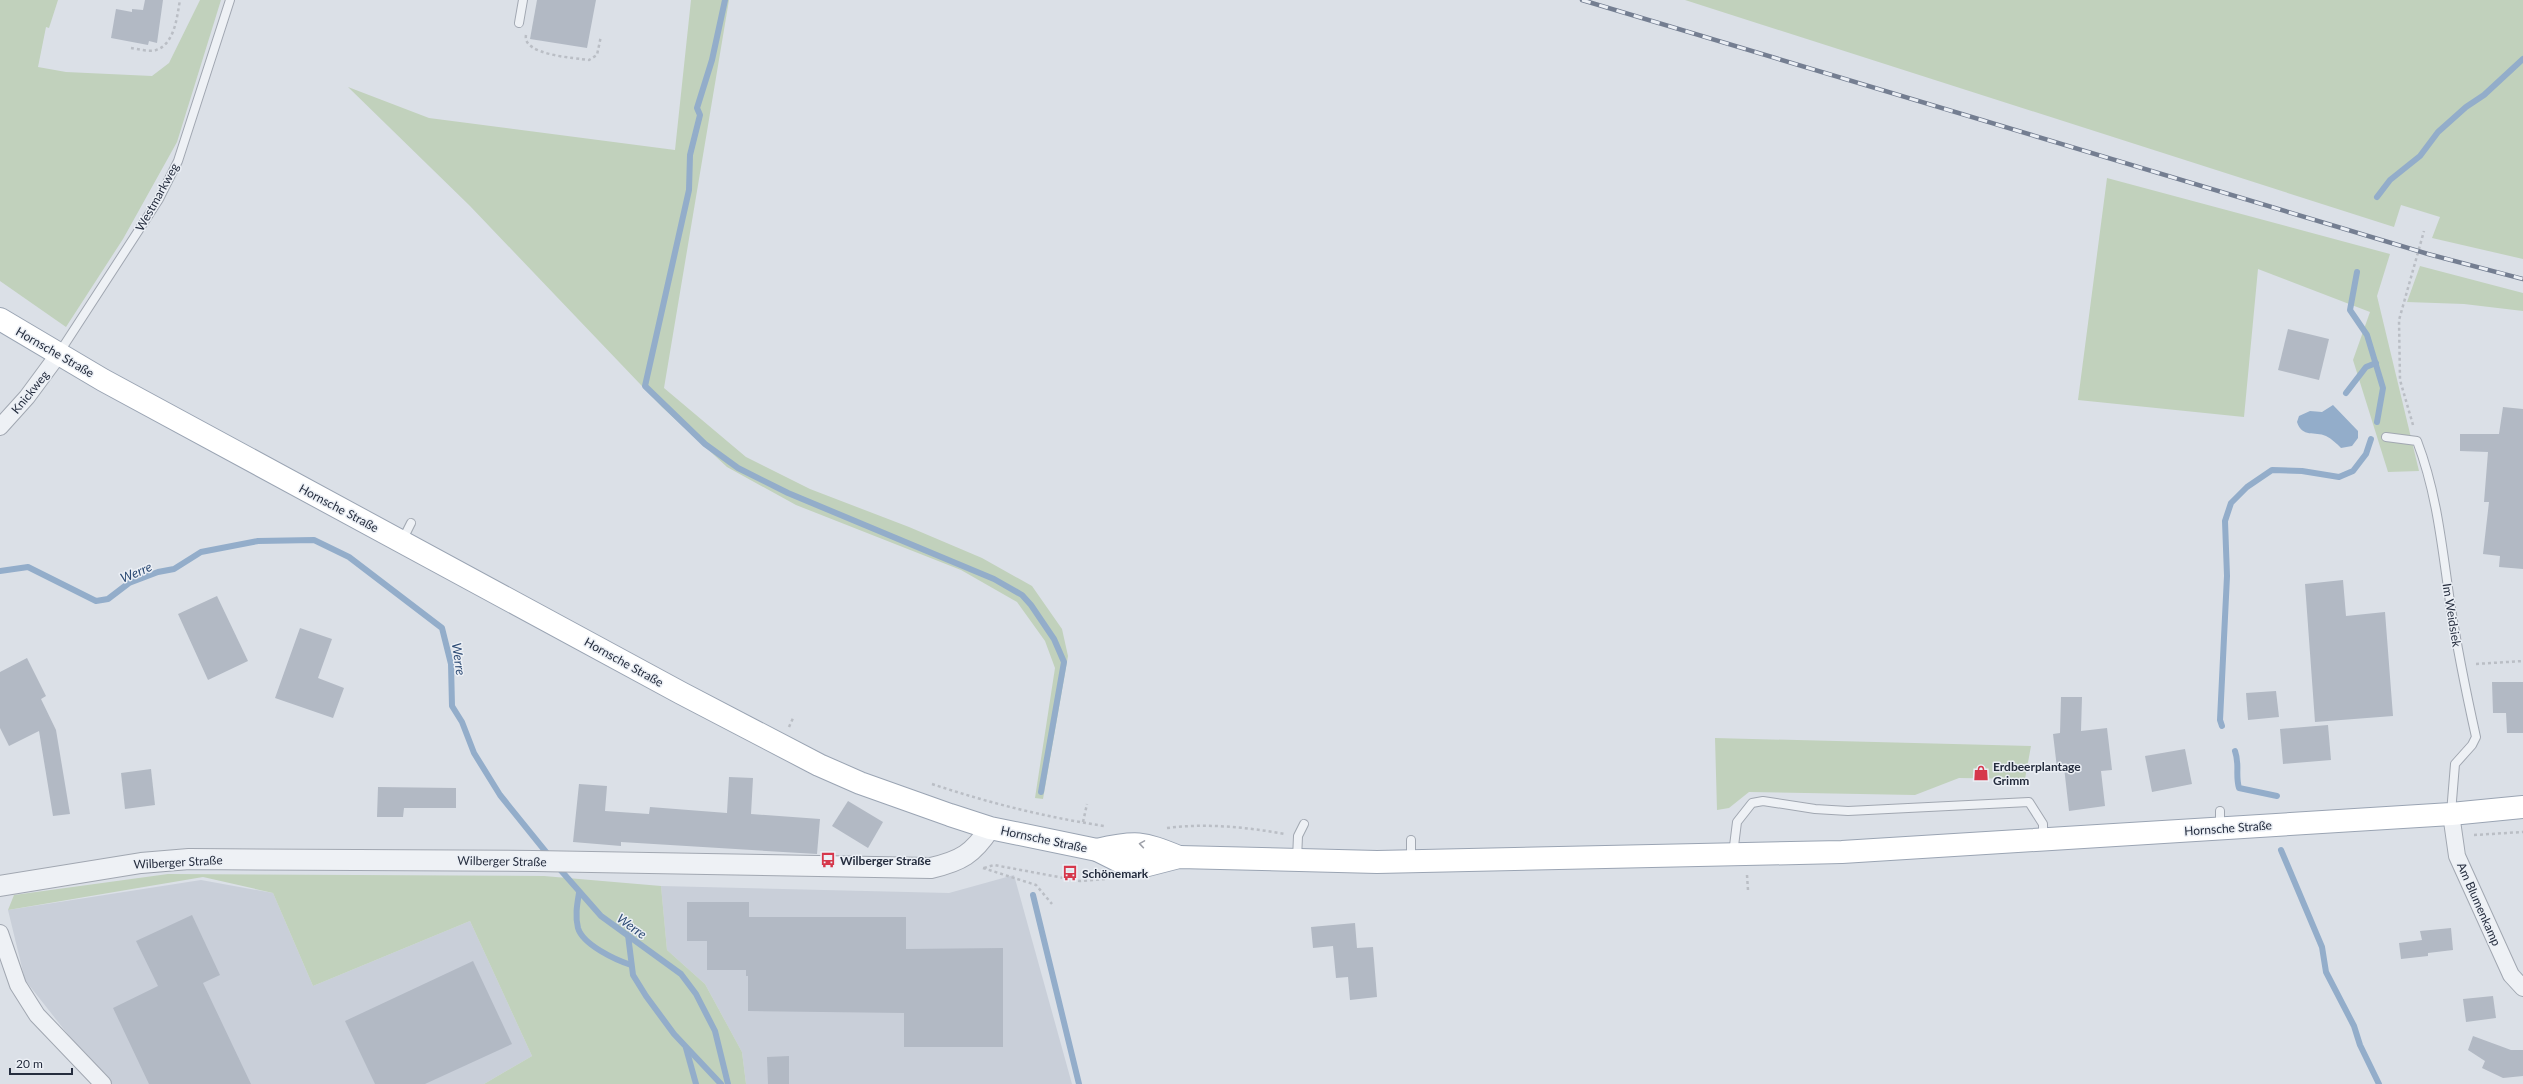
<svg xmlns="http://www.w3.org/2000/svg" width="2523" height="1084" font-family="Lato,sans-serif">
	<rect width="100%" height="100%" fill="#dbe0e7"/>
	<g fill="#c9cfd9">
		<path d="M1014,875L1072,1084H746L742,1052L705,984L667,950L661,886L949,893Z"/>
		<path d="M201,880L273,893L313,986L470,921L532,1056L484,1084H107L25,980L8,910Z"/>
	</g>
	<g fill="#c1d1bc">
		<path d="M0,0H58L49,28L46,27L38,67L66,72L152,76L169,63L200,0H221L177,142L123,239L66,327L0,281Z"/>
		<path d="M691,0H729L664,388L746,457L810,489L909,527L982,558L1032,586L1062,629L1068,656L1043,799L1035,798L1055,668L1045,641L1017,602L961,570L796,505L727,467L662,407L470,206L348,87L429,118L675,150Z"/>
		<path d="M1685,0H2523V259L2432,238L2440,217L2401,205L2394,227Z"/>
		<path d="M2107,178L2390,254L2377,296L2419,471L2388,472L2353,360L2370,312L2258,269L2244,417L2078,400Z"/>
		<path d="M2420,266L2523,293V311L2464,304L2407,302Z"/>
		<path d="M1715,738L2031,746L2025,779L1959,778L1915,795L1749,792L1729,808L1717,810Z"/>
		<path d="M168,874L544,876L661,886L667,950L705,984L742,1052L746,1084H484L532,1056L470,921L313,986L273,893L203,877L8,910L14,895Z"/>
	</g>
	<path fill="#93adca" d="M2333,405L2358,431V438L2352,446L2341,448C2337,444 2332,439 2326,436C2315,431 2302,438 2297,422L2299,416L2310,411L2322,412Z"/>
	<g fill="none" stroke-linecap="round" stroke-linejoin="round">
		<g stroke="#93adca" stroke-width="6">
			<path d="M725,0L712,60L697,108L700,115L690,155L689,190L645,386L705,444L738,468L788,493L994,579L1022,595L1031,605L1054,639L1064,662L1041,792"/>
			<path d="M2377,197L2390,180L2420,156L2438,132L2466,107L2484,95L2523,59"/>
			<path d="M2357,272L2350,310L2367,335L2383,388L2377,422"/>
			<path d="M2346,393L2366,367L2376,363"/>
			<path d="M0,571L28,567L96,601L108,599L129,583L158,572L174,569L201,552L258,541L314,540L349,557L442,628L451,664L452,706L462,722L474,753L500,795L550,857"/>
			<path d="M2222,726L2220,720L2227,576L2225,521L2231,503L2247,487L2272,470L2302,471L2339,477L2353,471L2366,454L2371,439"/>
			<path d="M2235,751C2240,765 2235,774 2239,788L2277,796"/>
			<path d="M2281,850L2322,947L2326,972L2354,1026L2360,1045L2379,1084"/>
			<path d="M557,866L601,916L681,974L696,994L715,1031L728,1084"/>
			<path d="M579,893C577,905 575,916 578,928C583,945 616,960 631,965"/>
			<path d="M1033,895L1079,1084"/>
			<path d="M628,935L633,975L646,996L674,1034L721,1084"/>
			<path d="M686,1048L696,1084"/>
		</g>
	</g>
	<g fill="#b2b9c4">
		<path d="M145,0H163L157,43L149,41L148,45L111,38L116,9L132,12V9L143,10Z"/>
		<path d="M537,0H596L587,48L530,39Z"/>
		<path d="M2288,329L2329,339L2319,380L2278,370Z"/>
		<path d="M2503,407L2523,409V569L2499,567L2500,556L2483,554L2489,502H2484L2488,452L2460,451V434H2499Z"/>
		<path d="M2343,580L2346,616L2385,612L2393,716L2315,722L2305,584Z"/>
		<path d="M217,596L248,661L208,680L178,614Z"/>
		<path d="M300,628L332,639L318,678L344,688L333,718L275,698Z"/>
		<path d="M27,658L46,696L41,699L56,730L70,814L53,816L39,731L9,746L0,728V672Z"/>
		<path d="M2492,682H2523V733H2507L2506,713H2493Z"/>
		<path d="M2276,691L2279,717L2248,720L2246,693Z"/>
		<path d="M2061,697H2082L2081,731L2107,728L2112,770L2101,771L2105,806L2069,811L2064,767L2057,768L2053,734L2060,733Z"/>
		<path d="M2328,725L2331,760L2283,764L2280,729Z"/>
		<path d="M2185,749L2192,784L2152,792L2145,756Z"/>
		<path d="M151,769L155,805L125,809L121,773Z"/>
		<path d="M729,777L753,778L751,814L820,819L817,854L621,842V846L573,842L579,784L607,786L605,811L649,814L650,807L727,813Z"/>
		<path d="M378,787L456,788V808H404L403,817H377Z"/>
		<path d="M848,801L883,822L868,848L832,826Z"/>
		<path d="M687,902H749V917H906V949L1003,948V1047H904V1013L748,1011V976H746V970H707V941H687Z"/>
		<path d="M192,915L220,975L203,983L251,1084H149L113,1008L158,986L136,941Z"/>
		<path d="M1355,923L1357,948L1373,947L1377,997L1350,1000L1348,977L1336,978L1333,946L1313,948L1311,927Z"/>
		<path d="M2451,928L2453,950L2428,953V956L2401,959L2399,943L2422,940L2420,931Z"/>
		<path d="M473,961L512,1044L425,1084H375L345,1021Z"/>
		<path d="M2493,996L2496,1018L2466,1022L2463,999Z"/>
		<path d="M2473,1036L2511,1050H2523V1076L2503,1078L2482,1068L2485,1061L2468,1050Z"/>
		<path d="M789,1056V1084H768L767,1057Z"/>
	</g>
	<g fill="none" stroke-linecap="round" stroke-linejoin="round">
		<defs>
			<g id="service">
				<path d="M519,23L523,0"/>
				<path d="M59,353L159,199L178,161L230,0"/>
				<path d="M2386,437L2417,441C2437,493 2442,547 2450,602C2457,647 2466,692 2476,737L2472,745L2455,764L2451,813"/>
				<path d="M402,541L411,523"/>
				<path d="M2220,828V811"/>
				<path d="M1411,840V860"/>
				<path d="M1733,854L1737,822L1752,803L1763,801L1815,809L1848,811L2029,802L2043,824V838"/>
				<path d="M1297,859L1298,836L1304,824"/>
			</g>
			<g id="minor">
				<path d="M0,427L27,397L58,355"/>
				<path d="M2451,814L2457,856L2511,975L2523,988"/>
				<path d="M0,933L18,985L37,1015L103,1084"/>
			</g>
			<path id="tertiary" d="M0,886L141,863L189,859L534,861L931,868C961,861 973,854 990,828"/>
			<g id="primary">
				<path d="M0,319L103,380L681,693L819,765L860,783L950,815L990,828L1097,850L1127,865L1144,866L1179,857L1377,862L1842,852L2451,814L2523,807"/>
				<path d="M1097,850C1136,841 1142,842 1179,857"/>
			</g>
		</defs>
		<use href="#service" stroke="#a1a7b1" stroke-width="10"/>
		<use href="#minor" stroke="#a1a7b1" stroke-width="18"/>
		<use href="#tertiary" stroke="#a1a7b1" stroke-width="22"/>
		<use href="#primary" stroke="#9aa4b3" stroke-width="24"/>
		<g stroke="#babec5" stroke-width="2.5" stroke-dasharray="3 3" stroke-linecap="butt">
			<path d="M526,35C522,55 575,58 589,60L597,55L601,36"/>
			<path d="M131,48C138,49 149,52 156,50C175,44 177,16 180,0"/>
			<path d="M2413,425L2400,380L2399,320L2424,231"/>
			<path d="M2476,664L2523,661"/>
			<path d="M789,727L794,716"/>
			<path d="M932,784C989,803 1045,817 1104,826"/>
			<path d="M1083,822L1087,804"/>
			<path d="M1167,828C1206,823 1245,827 1285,834"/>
			<path d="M2474,835L2523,832"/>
			<path d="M983,868L1036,885L1052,904"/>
			<path d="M984,868L994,865L1080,881L1105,879"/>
			<path d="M1747,875L1748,890"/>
		</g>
		<use href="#service" stroke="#eef1f5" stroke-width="8"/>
		<use href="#minor" stroke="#eef1f5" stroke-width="16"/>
		<use href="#tertiary" stroke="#eef1f5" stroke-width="20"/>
		<use href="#primary" stroke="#fff" stroke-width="22"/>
		<defs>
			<path id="rail" d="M1582,0L2428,254L2523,279"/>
		</defs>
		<use href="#rail" stroke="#747e91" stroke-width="4.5"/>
		<use href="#rail" stroke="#ebeff5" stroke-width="3" stroke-dasharray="9" stroke-linecap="butt"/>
	</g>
	<defs><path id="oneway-chevron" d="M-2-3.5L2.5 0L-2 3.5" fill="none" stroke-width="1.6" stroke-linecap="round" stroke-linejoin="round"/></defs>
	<use stroke="#9da0a8" href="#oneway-chevron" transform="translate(1142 844) rotate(-171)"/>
	<defs>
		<symbol id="shop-bare" viewBox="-9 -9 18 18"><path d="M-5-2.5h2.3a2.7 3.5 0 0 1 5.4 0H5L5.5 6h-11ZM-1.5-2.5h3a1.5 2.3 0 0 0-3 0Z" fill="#d6374b" stroke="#ebeff5" stroke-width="2.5" paint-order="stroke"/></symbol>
		<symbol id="bus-bare" viewBox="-9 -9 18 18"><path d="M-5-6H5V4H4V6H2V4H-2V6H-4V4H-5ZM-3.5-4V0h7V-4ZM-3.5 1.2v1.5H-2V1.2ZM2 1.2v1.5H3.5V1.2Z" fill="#d6374b" stroke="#ebeff5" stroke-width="2.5" paint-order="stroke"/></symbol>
	</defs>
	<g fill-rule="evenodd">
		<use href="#shop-bare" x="1970" y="762" width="22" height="22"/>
		<use href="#bus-bare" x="817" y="849" width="22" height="22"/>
		<use href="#bus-bare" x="1059" y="862" width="22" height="22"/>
	</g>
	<g text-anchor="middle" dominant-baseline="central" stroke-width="3" stroke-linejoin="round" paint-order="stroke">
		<g font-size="12" fill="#252d3e" stroke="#ebeff5">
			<text transform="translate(157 197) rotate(-61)">Westmarkweg</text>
			<text transform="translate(55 352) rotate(30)">Hornsche Straße</text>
			<text transform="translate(30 392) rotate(-51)">Knickweg</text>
			<text transform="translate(339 508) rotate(28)">Hornsche Straße</text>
			<text transform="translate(2452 615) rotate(81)">Im Weidsiek</text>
			<text transform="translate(624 662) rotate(29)">Hornsche Straße</text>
			<text transform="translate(2228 828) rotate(-4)">Hornsche Straße</text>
			<text transform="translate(1044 839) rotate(12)">Hornsche Straße</text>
			<text transform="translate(502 861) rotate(1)">Wilberger Straße</text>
			<text transform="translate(178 862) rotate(-3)">Wilberger Straße</text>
			<text transform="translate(2479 904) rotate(66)">Am Blumenkamp</text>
		</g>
		<g font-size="12" font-weight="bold" fill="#252d3e" stroke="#ebeff5" text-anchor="start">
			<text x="1993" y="766">Erdbeerplantage<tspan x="1993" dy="14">Grimm</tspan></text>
			<text x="840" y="860">Wilberger Straße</text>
			<text x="1082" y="873">Schönemark</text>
		</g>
		<g font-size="13" font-style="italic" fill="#2d4b74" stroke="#ebeff5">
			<text transform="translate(136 572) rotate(-23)">Werre</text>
			<text transform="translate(459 659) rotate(82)">Werre</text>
			<text transform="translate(632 926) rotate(36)">Werre</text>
		</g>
	</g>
	<path d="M10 1068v6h62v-6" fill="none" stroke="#252d3e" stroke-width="2"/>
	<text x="16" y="1068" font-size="12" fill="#252d3e" stroke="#ebeff5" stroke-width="3" paint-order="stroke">20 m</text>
</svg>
